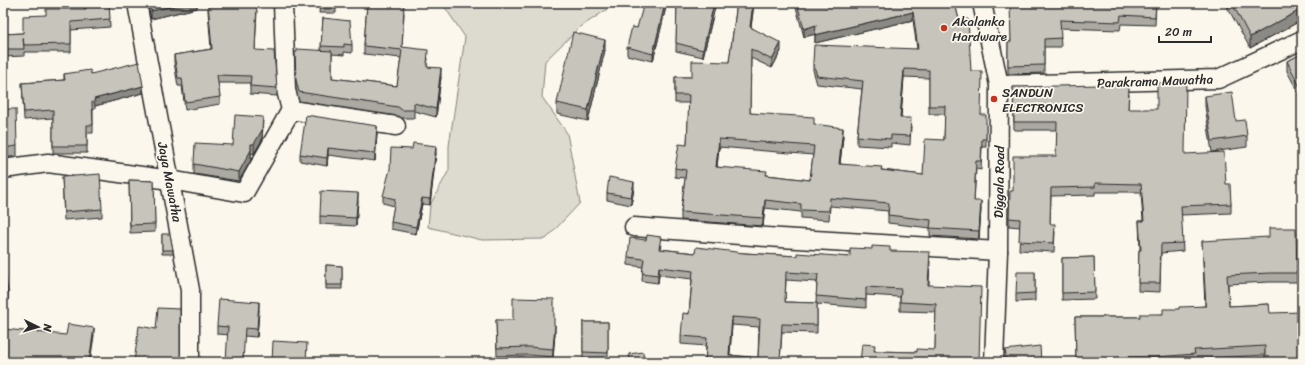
<svg xmlns="http://www.w3.org/2000/svg" width="1305" height="365" font-family="Sriracha,sans-serif">
	<rect width="100%" height="100%" fill="#fbf7ec"/>
	<filter id="ink" filterUnits="userSpaceOnUse"><feTurbulence type="fractalNoise" baseFrequency=".025" numOctaves="2"/><feDisplacementMap in="SourceGraphic" scale="8" xChannelSelector="R" yChannelSelector="G"/><feConvolveMatrix kernelMatrix="1 2 1 2 8 2 1 2 1" color-interpolation-filters="sRGB"/></filter>
	<g filter="url(#ink)">
		<path fill="#dddad0" stroke="#84827e" d="M442,3H611L612,6L579,28L545,61L542,97L567,133L580,203L546,239L482,240L428,227L430,205L449,170V146L465,37Z"/>
		<g fill="none" stroke-linecap="round" stroke-linejoin="round">
			<defs>
				<g id="minor">
					<path d="M137,3L190,290V362"/>
					<path d="M982,3L999,85L998,251L994,362"/>
					<path d="M999,85L1218,79L1302,40"/>
					<path d="M291,110L396,126"/>
					<path d="M3,169L48,163L170,180L244,193L291,110L286,90L283,3"/>
					<path d="M634,227L781,238L998,251"/>
				</g>
			</defs>
			<use href="#minor" stroke="#2b2b2b" stroke-width="21"/>
			<use href="#minor" stroke="#fbf7ec" stroke-width="18"/>
		</g>
		<g fill="#aba9a2" stroke="#2b2b2b" fill-rule="evenodd">
			<path d="M85,3H109L110,27L71,30V52H24V56L3,57V34L23,33L46,15L85,9Z"/>
			<path d="M147,3H197V8L151,19Z"/>
			<path d="M208,3L257,11L255,50L277,88V96L250,94V83H218L220,97V104L185,110L182,86H178L174,62V55L211,49L208,11Z"/>
			<path d="M320,3H336V13H319Z"/>
			<path d="M367,3H402L404,14L402,47L428,58L427,67L441,77L436,117L414,111V118H402L398,116L299,101L296,89L295,60L321,50L323,18L352,45V53L344,52V55L332,54V78L397,86L401,58L364,54V46Z"/>
			<path d="M667,3L653,61L627,55V47L649,4Z"/>
			<path d="M677,3H716L703,57L676,51Z"/>
			<path d="M737,3H754L751,27L781,51L772,68L751,58L750,113L814,124L843,136L840,164L882,170L923,175L944,140L945,114H929V78L904,77L901,118L911,126L910,145L891,143V147L857,145V136L862,89L817,84L813,70V62L917,49L913,20L815,43V34L804,37L796,7V3H955L981,115L986,123V147H982L981,170L976,169L974,201L981,209L979,239L930,236V228L888,223V211L830,206L829,220L801,218V212L765,208L763,226L681,220V212L685,178L675,177V168L687,145L689,103H675V77H692L729,62ZM719,147L813,155L810,180L767,175L717,167Z"/>
			<path d="M1012,3H1156L1155,25L1121,24L1120,30L1060,28L1061,47H1044V73L1008,74V42H1011Z"/>
			<path d="M1225,3H1302V20L1250,48Z"/>
			<path d="M605,50L588,121L557,114V103Z"/>
			<path d="M1302,54V100L1287,71V61Z"/>
			<path d="M64,74H91L143,93L95,106V109L93,110V133H87V153H53V118L24,120L22,83L64,80Z"/>
			<path d="M1013,87L1129,94L1128,109L1185,154L1226,184L1231,204V213L1181,215L1183,251L1161,253L1160,292L1138,291L1139,250H1140L1139,221H1143L1141,192H1095V195L1051,196L1050,224L1055,232L1054,252L1019,250L1020,227L1009,226V218L1013,191L1056,156L1057,130H1014Z"/>
			<path d="M1205,96L1236,121L1247,136V147L1212,152L1205,106Z"/>
			<path d="M3,109L17,146V156L3,158Z"/>
			<path d="M263,127L262,140L254,154L251,153V160L239,181L194,174V164L233,145Z"/>
			<path d="M377,134L375,161L328,155L327,166L300,161V154Z"/>
			<path d="M436,153L430,205L422,204L416,234L391,229V222L394,206L383,203V196Z"/>
			<path d="M62,177L102,209V217L64,220Z"/>
			<path d="M129,180L154,181L155,232L130,233Z"/>
			<path d="M634,189L631,205L607,200V193Z"/>
			<path d="M358,201L356,226L320,224V216Z"/>
			<path d="M162,234L173,250V254H162Z"/>
			<path d="M1202,241L1297,273V282H1270L1228,284L1229,306L1269,304L1265,355L1195,359V362H1076L1075,317H1140L1163,314L1179,309L1205,306Z"/>
			<path d="M661,245L660,249L695,253H744L797,256L850,257L890,251L930,261L929,285L979,362L875,351L917,352L935,350L936,312L900,311V297L866,295V308L817,304V333L782,332L780,362H705L706,346L681,344V336L689,314L692,279L659,275L658,283L642,281L643,267L628,265V257ZM786,280L817,282L816,303L785,302ZM732,325L759,327L758,358L730,355Z"/>
			<path d="M1094,257L1095,299L1062,300V258Z"/>
			<path d="M326,265L342,266V289H326Z"/>
			<path d="M3,270L8,293V301L3,302Z"/>
			<path d="M1035,272V301L1016,302V294Z"/>
			<path d="M259,310L257,337L217,334V326Z"/>
			<path d="M496,320L554,325L555,333L553,357L529,355L497,356Z"/>
			<path d="M583,322H608V361L583,360Z"/>
		</g>
		<g fill="#8b8984" stroke="#2b2b2b">
			<path d="M186,3H197V8L151,19V11Z"/>
			<path d="M665,3H667L653,61V54Z"/>
			<path d="M714,3H716L703,57V50Z"/>
			<path d="M753,3H754L750,35V27Z"/>
			<path d="M1302,9V20L1250,48V37Z"/>
			<path d="M913,12V20L815,43V35Z"/>
			<path d="M816,25V34L804,37V29Z"/>
			<path d="M605,40V50L588,121V110Z"/>
			<path d="M781,43V51L772,68V60Z"/>
			<path d="M441,68V77L436,117V109Z"/>
			<path d="M904,69V77L900,126V118Z"/>
			<path d="M143,86V93L95,106L94,99Z"/>
			<path d="M263,117L262,140L254,154V144Z"/>
			<path d="M377,126V134L375,161V153Z"/>
			<path d="M843,128V136L839,172V164Z"/>
			<path d="M719,139V147L716,176V167Z"/>
			<path d="M251,144V160L239,181V172Z"/>
			<path d="M436,146V153L430,205V199Z"/>
			<path d="M328,148V155L327,166V158Z"/>
			<path d="M634,182V189L631,205V197Z"/>
			<path d="M358,193V201L356,226V218Z"/>
			<path d="M422,198V204L416,234V227Z"/>
			<path d="M765,200V208L763,226V218Z"/>
			<path d="M981,201V209L979,239V231Z"/>
			<path d="M659,267V275L658,283V275Z"/>
			<path d="M259,302V310L257,337V329Z"/>
			<path d="M732,317V325L729,362V355Z"/>
			<path d="M555,325V333L553,357V349Z"/>
			<path d="M94,328V336L90,362H89Z"/>
		</g>
		<g fill="#c7c4bc" stroke="#2b2b2b" fill-rule="evenodd">
			<path d="M85,3H109L110,19L71,22V44L24,45L23,38L24,49H3V34L23,33V16L46,15V9H86Z"/>
			<path d="M149,3H186L151,11Z"/>
			<path d="M208,3H257L255,50L274,51L277,88L250,86L251,76L217,75L220,97L185,102L182,78H178L174,55L212,49Z"/>
			<path d="M320,3H336V9H319Z"/>
			<path d="M367,3H402L401,5H404L402,47L428,50L427,67L441,68L436,109L414,103V110H402L398,107L299,92L296,80L295,52H297V49L332,51V78L397,86L402,50L364,46Z"/>
			<path d="M644,3H665L653,54L627,47L632,27L637,28Z"/>
			<path d="M677,3H714L703,50L676,43Z"/>
			<path d="M737,3H753L750,27L781,43L772,60L751,49L750,113L814,117V124L843,128L839,164L882,167L881,170L923,175L925,139L944,140L945,106H929V70L904,69L900,118H911L910,136L891,135V139L857,136L863,81L817,76L813,62L814,45L918,49L913,12L815,35L816,25L804,29L797,3H955L959,20L968,19L971,71H982L981,115H986V139H982L981,161H976L974,201H981L979,231L930,228L931,220L888,215L889,203L830,198L829,211L801,210V204L765,200L763,218L681,212L686,170L675,168L679,144L687,145L689,95H675V77H692V61L729,62ZM719,139L814,146L810,180L766,175L767,171L716,167Z"/>
			<path d="M1012,3H1156L1155,17L1121,15L1120,22L1060,20L1061,38L1044,39V65L1008,66V42H1011L1010,4H1012Z"/>
			<path d="M1232,3H1302V9L1250,37Z"/>
			<path d="M323,18L350,21L352,45L344,44V47L321,46Z"/>
			<path d="M573,32L605,40L588,110L557,103Z"/>
			<path d="M1302,54V91L1287,61Z"/>
			<path d="M139,62L143,86L94,99L95,102H92L93,125H87V146H53V110L24,112L22,83L65,80L64,74L90,70L91,74Z"/>
			<path d="M1186,82L1185,154L1224,152L1226,184H1230L1231,204L1181,206L1183,243L1161,244L1160,283H1138L1139,250H1141L1139,221H1144L1141,184L1095,183V187L1051,188L1050,224H1055L1054,243L1019,241L1020,219L1009,218L1010,191H1013V156H1056L1057,122H1014L1013,87L1100,85L1129,86L1128,109H1157V83Z"/>
			<path d="M1232,92L1236,121L1245,120L1247,136L1212,141L1205,96Z"/>
			<path d="M3,109H16L17,146L3,148Z"/>
			<path d="M235,115L263,117L262,130L254,144H251V150L239,172L194,164L195,143L233,145Z"/>
			<path d="M306,115L377,126L375,153L328,148L327,158L300,154Z"/>
			<path d="M413,143L436,146L430,199L422,198L416,227L391,222L395,199L383,196L390,169L391,148L412,149Z"/>
			<path d="M100,174L102,209L64,212L62,177Z"/>
			<path d="M609,177L634,182L631,197L607,193Z"/>
			<path d="M129,180L154,181L155,224L130,225Z"/>
			<path d="M321,191L358,193L356,218L320,216Z"/>
			<path d="M1269,228H1296L1297,273H1270L1227,275L1229,306L1269,304L1270,313L1302,312V362H1265V346L1194,350L1195,354L1156,357H1125V362H1082V358H1076L1075,317H1140V314H1163V309H1179V307L1206,306L1202,241L1269,237Z"/>
			<path d="M162,234H170L173,250H162Z"/>
			<path d="M647,235L661,237L659,249L695,253L696,247L744,253L797,256V253L850,257V248L872,249V246L890,247V251L930,252L928,285L981,287L979,362H860L862,344L875,345L874,351L917,352V349L935,350L936,304L900,302L901,289L866,287V300L816,296L818,274L786,272L785,302L817,303V325L782,324L780,362H705L707,338L681,336L683,313L689,314L693,271L659,267L658,275L642,273L644,259L628,257L630,238L646,240ZM732,317L760,319L758,358L729,355Z"/>
			<path d="M1094,257L1095,292L1062,293V258Z"/>
			<path d="M326,265L342,266V285H326Z"/>
			<path d="M3,270H5L8,293L3,294Z"/>
			<path d="M1017,272H1035V293L1016,294Z"/>
			<path d="M513,298L554,299V325H555L553,349L529,347L497,348L496,320H513Z"/>
			<path d="M219,299L259,302L257,329L245,328L243,362H226L228,327L217,326Z"/>
			<path d="M158,308L180,309V354L181,359L184,362H134L139,326L156,329Z"/>
			<path d="M583,322H608V353L583,352Z"/>
			<path d="M68,324L94,328L89,362H22L12,361V362H3V329L66,335Z"/>
			<path d="M273,341L307,343L306,362H272Z"/>
			<path d="M1040,346L1041,362H1007L1005,350Z"/>
			<path d="M643,352L644,362H630L629,354Z"/>
		</g>
	</g>
	<g fill="#c8321e" stroke="#fbf7ec" stroke-width="1.5">
		<circle cx="944" cy="28" r="4"/>
		<circle cx="994" cy="99" r="4"/>
	</g>
	<g text-anchor="middle" dominant-baseline="central" stroke-width="3.5" stroke-linejoin="round" paint-order="stroke">
		<g font-size="13" fill="#2b2b2b" stroke="#fbf7ec" text-anchor="start">
			<text x="952" y="21">Akalanka<tspan x="952" dy="15">Hardware</tspan></text>
			<text x="1002" y="92">SANDUN<tspan x="1002" dy="15">ELECTRONICS</tspan></text>
		</g>
		<g font-size="13" fill="#2b2b2b" stroke="#fbf7ec">
			<text transform="translate(1155 81) rotate(-2)">Parakrama Mawatha</text>
			<text transform="translate(170 182) rotate(79)">Jaya Mawatha</text>
			<text transform="translate(999 182) rotate(-89)">Diggala Road</text>
		</g>
	</g>
	<rect width="1305" height="365" fill="none" stroke="#fbf7ec" stroke-width="16"/>
	<rect x="8" y="8" width="1289" height="349" fill="none" stroke="#2b2b2b" stroke-width="1.5" filter="url(#ink)"/>
	<g transform="translate(38 327) rotate(95)" stroke="#fbf7ec" stroke-width="3" paint-order="stroke">
	<path d="M0-3L7 15L0 10L-7 15Z" fill="#2b2b2b"/>
	<text y="-6" font-size="11" font-weight="bold" text-anchor="middle" fill="#2b2b2b">N</text>
	</g>
	<path d="M1159 36v6h52v-6" fill="none" stroke="#2b2b2b" stroke-width="2"/>
	<text x="1165" y="36" font-size="12" fill="#2b2b2b" stroke="#fbf7ec" stroke-width="3" paint-order="stroke">20 m</text>
</svg>
